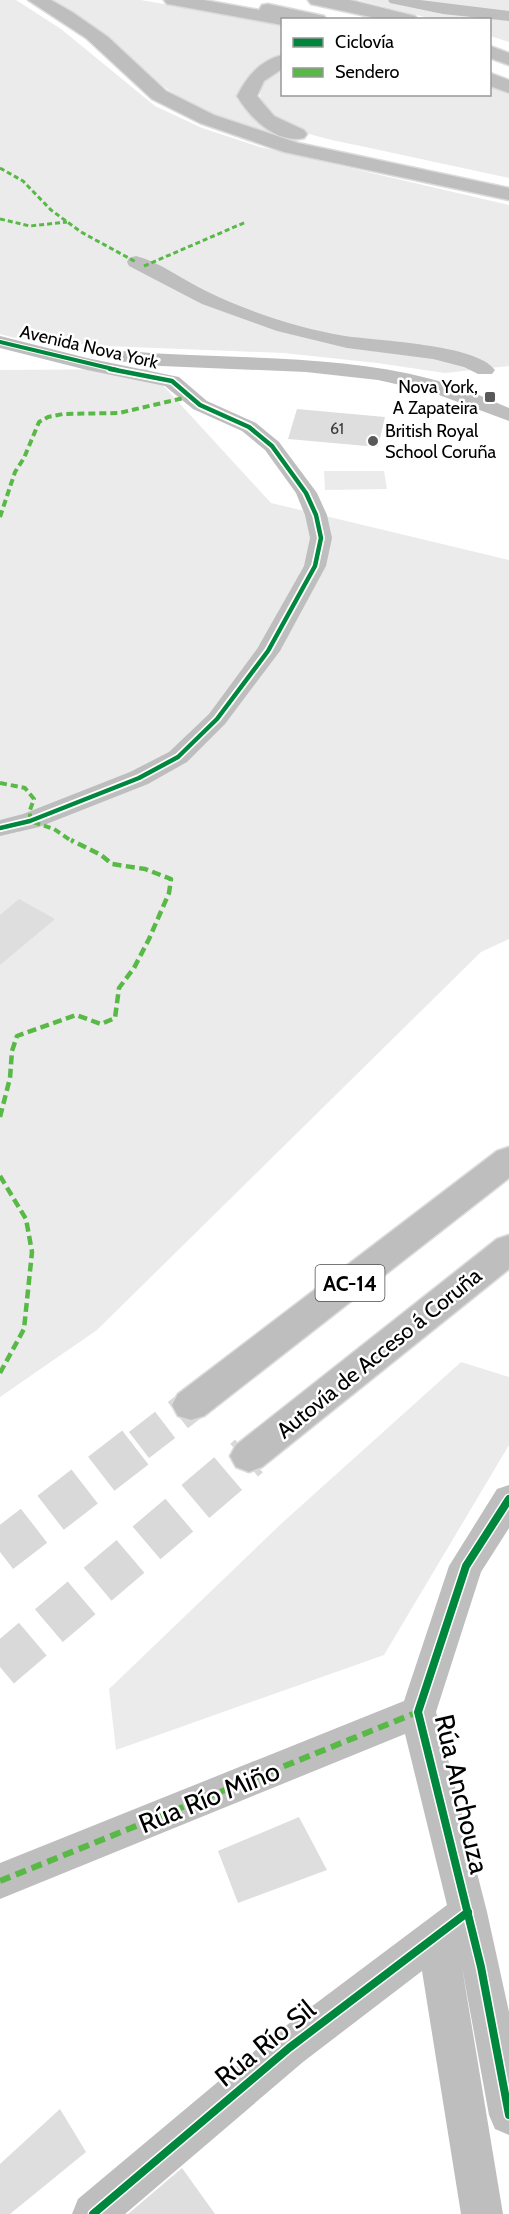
<svg xmlns="http://www.w3.org/2000/svg" width="509" height="2214" font-family="Cabin,sans-serif">
	<rect width="100%" height="100%" fill="#fff"/>
	<g fill="#ebebeb">
		<path d="M0,0H16L61,29L155,106L202,128L260,147L509,205V366L445,373L377,363L284,353L106,346L15,338L0,334Z"/>
		<path d="M53,0H141L282,25V55C259,64 244,75 237,99C251,123 271,132 296,140C246,130 194,112 154,79C120,51 93,21 53,0Z"/>
		<path d="M359,0H509V42L490,36V20L432,19Z"/>
		<path d="M282,69V94H490V87L509,95V178C463,168 416,158 370,148C339,141 300,136 274,117C250,99 260,81 282,69Z"/>
		<path d="M148,369L271,503L509,560V939L481,952L97,1330L0,1397V370Z"/>
		<path d="M324,471H384L387,489L325,490Z"/>
		<path d="M461,1362L509,1377V1445L384,1655L116,1750L109,1689L282,1523Z"/>
	</g>
	<g fill="#dedede">
		<path d="M297,409L385,417L378,447L288,439Z"/>
		<path d="M19,899L55,919L0,965V915Z"/>
		<path d="M299,1817L327,1870L238,1903L218,1851Z"/>
		<path d="M60,2109L86,2152L10,2214H0V2164Z"/>
		<path d="M182,2168L215,2214H128Z"/>
	</g>
	<g fill="none" stroke-linecap="round" stroke-linejoin="round">
		<path stroke="#d9d9d9" stroke-width="33" stroke-dasharray="33 16" stroke-linecap="butt" d="M139,1445L191,1405"/>
		<g stroke="#d9d9d9" stroke-width="43" stroke-dasharray="43 21" stroke-linecap="butt">
			<path d="M0,1552L141,1443"/>
			<path d="M0,1667L249,1456"/>
		</g>
		<defs>
			<g id="highway">
				<path d="M28,0H51L72,12L108,37L166,91L214,115L298,143L509,188V200L284,152L200,123L152,99L86,38Z"/>
				<path d="M164,0H204L259,10L262,5L268,4L324,16L327,20H282V25L173,5L167,4Z"/>
				<path d="M308,0H350L415,16L418,20H385L311,4Z"/>
				<path d="M490,46L509,53V65L490,58Z"/>
				<path d="M282,55V69L264,81L257,96L274,116L304,130L307,134L304,138C277,145 249,117 237,96C247,77 259,61 282,55Z"/>
				<path d="M490,73L509,80V93L490,86Z"/>
				<path d="M509,1147V1178L204,1416L191,1420L178,1416L172,1405L178,1394L497,1151Z"/>
				<path d="M509,1235V1269L262,1467L249,1472L236,1467L230,1456L236,1445L497,1239Z"/>
			</g>
		</defs>
		<use href="#highway" stroke="#dbdbdb" stroke-width="3"/>
		<g fill="#bebebe" fill-rule="evenodd">
			<path d="M388,0H420L509,11V21L443,14L390,3Z"/>
			<path d="M136,256C160,262 183,280 206,291C249,312 298,328 345,336C377,341 477,344 495,370L492,374H478L464,367L433,359L347,348L277,331L202,304L129,266L127,262L129,258Z"/>
			<path d="M0,336L87,358L179,377L207,401L256,423L279,442L317,493L327,515L332,538L326,566L280,651L225,724L187,762L148,784L39,827L0,836V820L23,814L130,772L169,752L209,714L257,649L304,566L310,538L305,515L296,493L265,450L242,431L193,409L165,386L87,370L0,348Z"/>
			<path d="M125,351C227,360 332,353 431,379C458,386 484,397 509,408V421L431,392L378,380L306,372L161,366L118,361L115,357L118,353Z"/>
			<path d="M509,1485V1528L481,1572L436,1712L487,1912L509,2012V2135L495,2129L489,2115L462,1967L503,2214H461L422,1971L303,2062L125,2214H72L78,2199L275,2034L447,1905L405,1734L0,1899V1863L404,1701L449,1566L497,1489Z"/>
		</g>
		<use href="#highway" fill="#bebebe" fill-rule="evenodd"/>
		<g stroke="#58b947" stroke-width="3" stroke-dasharray="5 3" stroke-linecap="butt">
			<path d="M0,168L23,181L51,210L81,232L136,262"/>
			<path d="M0,219L30,226L67,222"/>
			<path d="M144,266L246,222"/>
		</g>
		<g stroke="#58b947" stroke-width="4" stroke-dasharray="7 4" stroke-linecap="butt">
			<path d="M0,517L15,472L24,458L39,422L48,417L63,414L119,413L188,397"/>
			<path d="M0,783L25,788L34,799L30,810V821L54,829L73,842"/>
		</g>
		<g stroke="#58b947" stroke-width="4.5" stroke-dasharray="9 4.5" stroke-linecap="butt">
			<path d="M0,1117L10,1078L12,1051L17,1036L76,1015L101,1024L115,1018L119,988L134,968L149,939L169,893L171,879L145,869L112,864L101,855L71,840"/>
			<path d="M0,1176L26,1219L32,1252L24,1329L0,1373"/>
		</g>
		<path stroke="#58b947" stroke-width="6" stroke-dasharray="11 6" stroke-linecap="butt" d="M0,1881L418,1712"/>
		<defs>
			<path id="cycleway-far2" d="M0,342L117,370"/>
			<path id="cycleway-far1" d="M0,828L30,821L139,778L178,757L217,719L268,651L315,566L321,538L316,515L306,493L272,446L249,427L200,405L172,381L110,369"/>
			<g id="cycleway">
				<path d="M509,1499L466,1566L418,1712L481,1967L509,2115"/>
				<path d="M93,2214L289,2048L468,1912"/>
			</g>
		</defs>
		<use href="#cycleway-far2" stroke="#fff" stroke-width="6"/>
		<use href="#cycleway-far1" stroke="#fff" stroke-width="8"/>
		<use href="#cycleway" stroke="#fff" stroke-width="11"/>
		<use href="#cycleway-far2" stroke="#00873e" stroke-width="4"/>
		<use href="#cycleway-far1" stroke="#00873e" stroke-width="4.5"/>
		<use href="#cycleway" stroke="#00873e" stroke-width="8"/>
	</g>
	<g fill="#595959" stroke="#fff" stroke-width="2">
		<rect x="484" y="391" width="12" height="12" rx="3"/>
		<circle cx="373" cy="441" r="6"/>
	</g>
	<g text-anchor="middle" dominant-baseline="central" stroke-width="5" stroke-linejoin="round" paint-order="stroke">
		<g font-size="16" fill="#383838">
			<text x="337" y="428">61</text>
		</g>
		<g font-size="18" fill="#000" stroke="#fff">
			<text transform="translate(89 347) rotate(13)">Avenida Nova York</text>
		</g>
		<g font-size="18" fill="#000" stroke="#fff" text-anchor="end">
			<text x="478" y="387">Nova York,<tspan x="478" dy="21">A Zapateira</tspan></text>
			<text x="385" y="431" text-anchor="start">British Royal<tspan x="385" dy="21">School Coruña</tspan></text>
		</g>
		<rect fill="#fff" stroke="#4c4c4c" stroke-width="1.5" x="315.5" y="1265" width="69" height="36" rx="4.5"/>
		<g font-size="21" font-weight="bold" fill="#000">
			<text x="350" y="1283">AC-14</text>
		</g>
		<g font-size="22" fill="#000" stroke="#fff">
			<text transform="translate(379 1353) rotate(-39)">Autovía de Acceso á Coruña</text>
		</g>
		<g font-size="27" fill="#000" stroke="#fff">
			<text transform="translate(462 1794) rotate(77)">Rúa Anchouza</text>
			<text transform="translate(209 1797) rotate(-22)">Rúa Río Miño</text>
			<text transform="translate(265 2043) rotate(-39)">Rúa Río Sil</text>
		</g>
	</g>
	<rect x="281" y="18" width="210" height="78" fill="#ffffff" stroke="#999999" stroke-width="1.5"/>
	<rect x="293" y="38" width="30" height="9" fill="#00873e" stroke="#999999" stroke-width="1.5"/>
	<text x="335" y="48" font-size="18" fill="#000000">Ciclovía</text>
	<rect x="293" y="68" width="30" height="9" fill="#58b947" stroke="#999999" stroke-width="1.5"/>
	<text x="335" y="78" font-size="18" fill="#000000">Sendero</text>
</svg>
